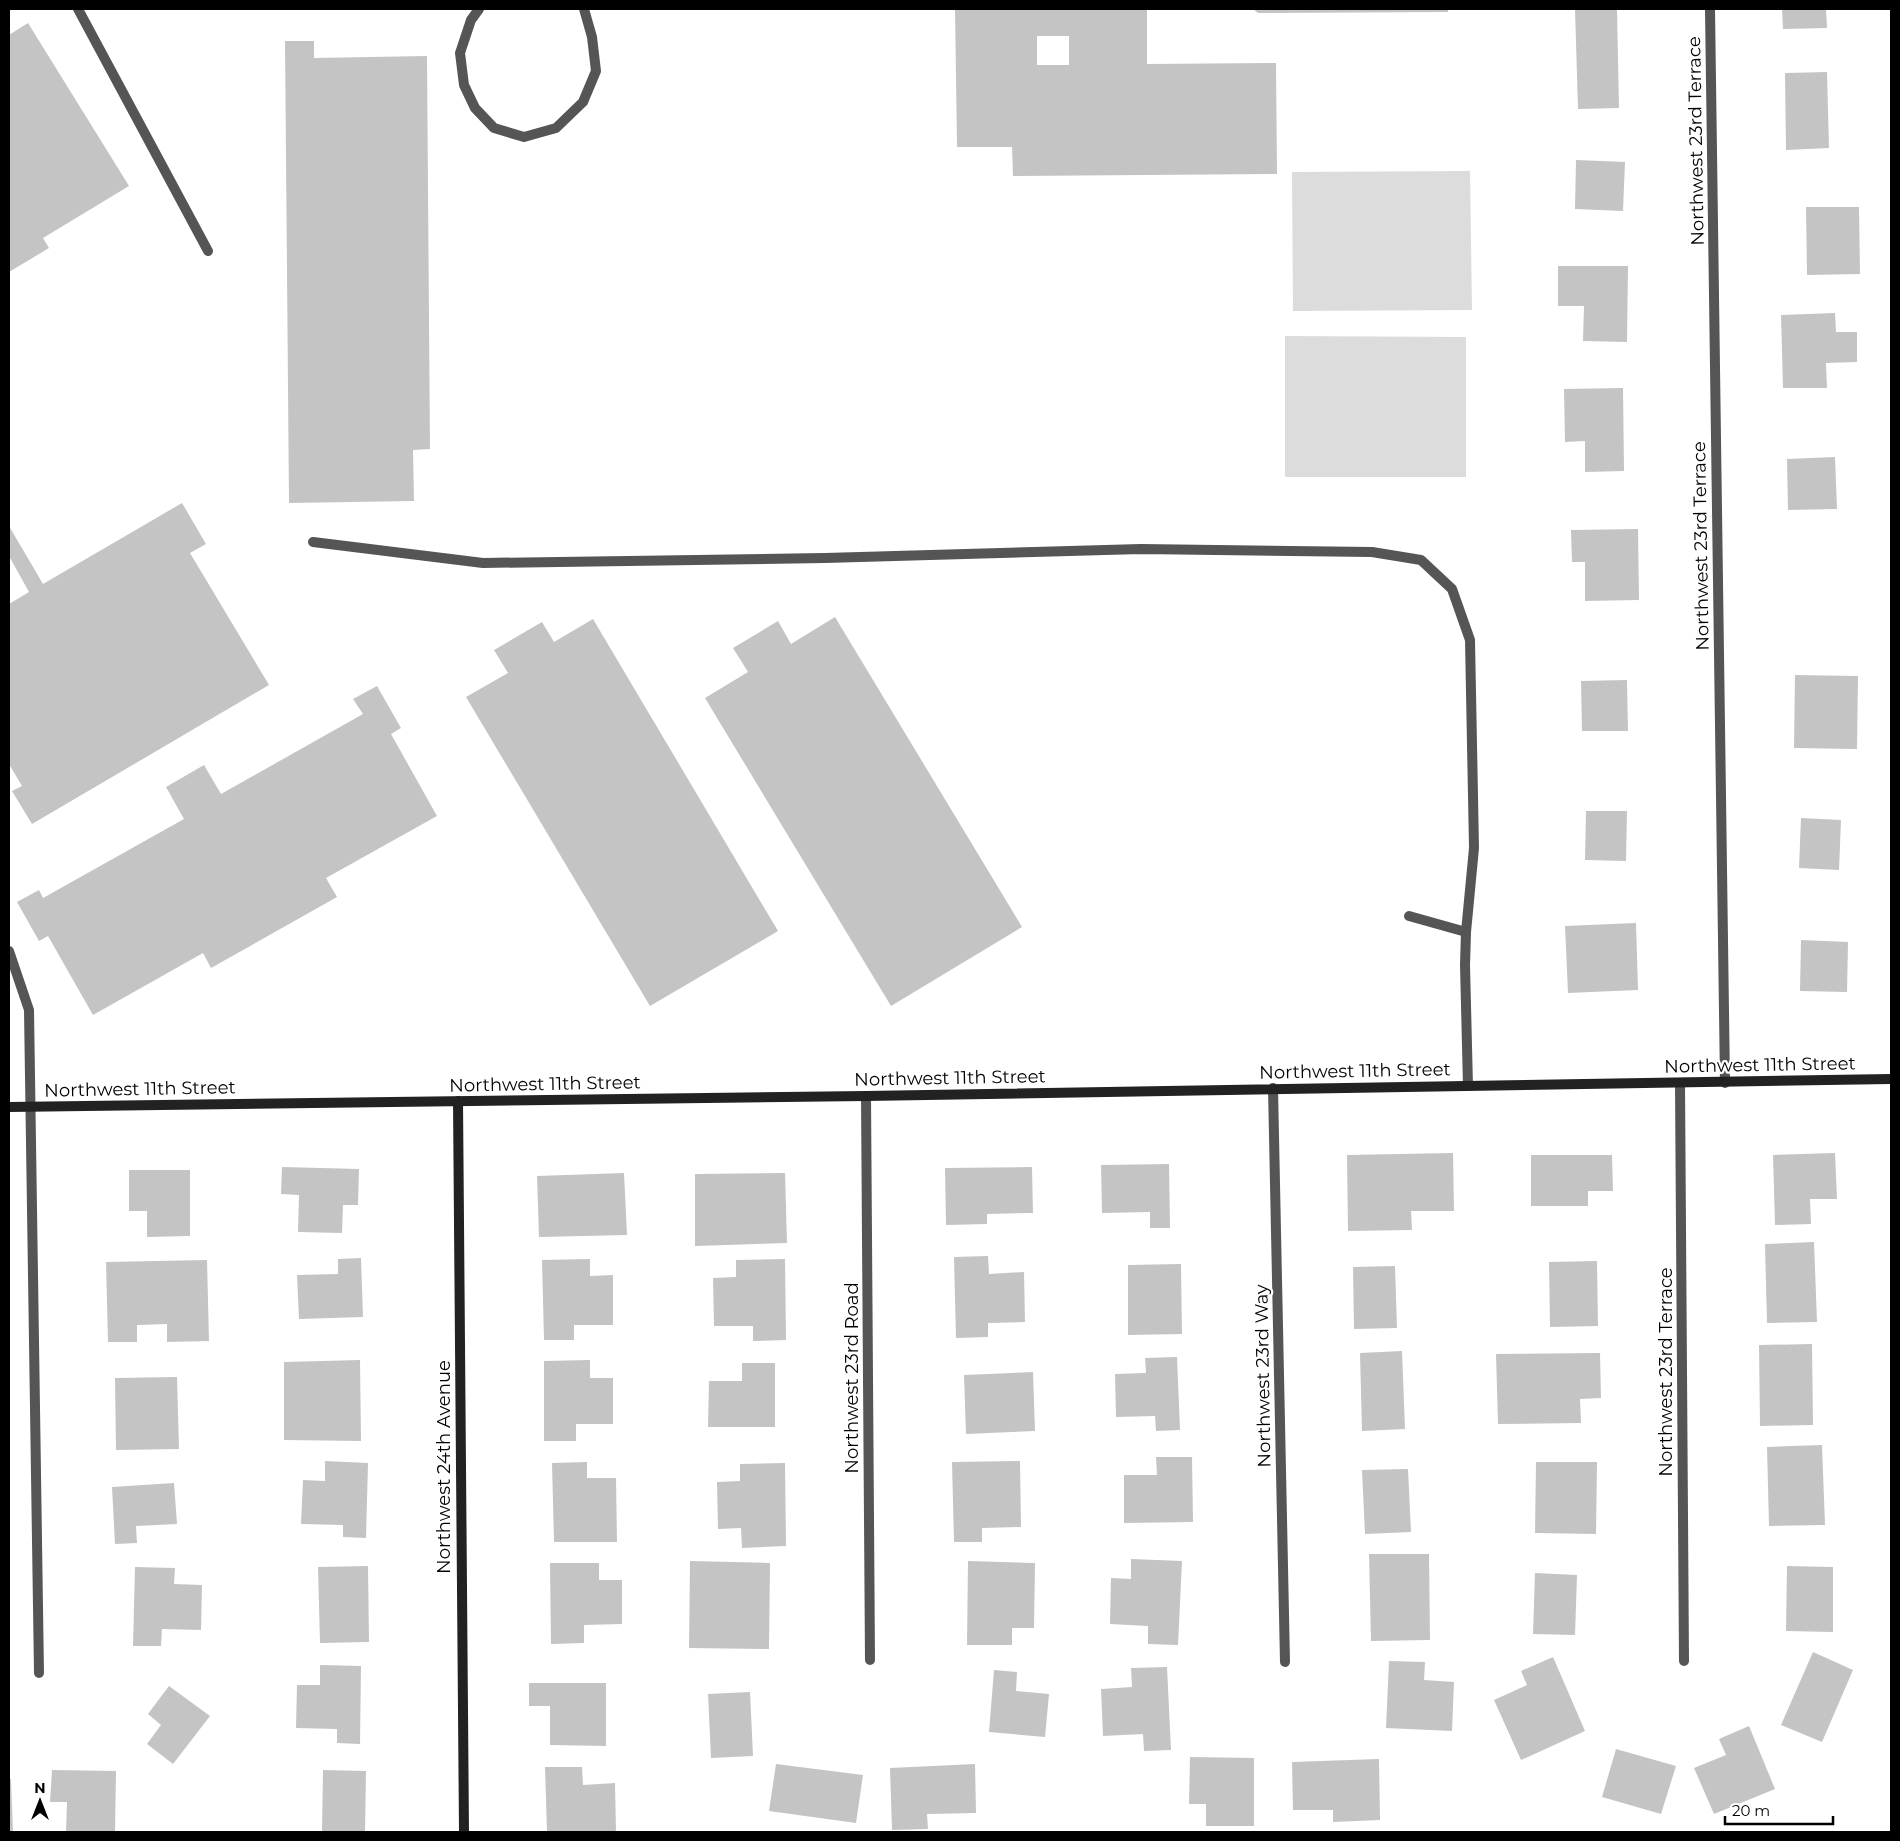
<svg xmlns="http://www.w3.org/2000/svg" width="1900" height="1841" font-family="Montserrat,sans-serif">
	<rect width="100%" height="100%" fill="#fff"/>
	<g fill="#dcdcdc">
		<path d="M1470,171L1472,310L1293,311L1292,172Z"/>
		<path d="M1285,336L1466,337V477H1285Z"/>
	</g>
	<g fill="#c4c4c4" fill-rule="evenodd">
		<path d="M955,9H1147V64L1276,63L1277,174L1013,176L1012,147H957ZM1037,36H1069V65H1037Z"/>
		<path d="M1253,9H1448V12L1258,13Z"/>
		<path d="M1575,9H1617L1619,108L1578,109Z"/>
		<path d="M1782,9H1826L1827,28L1783,29Z"/>
		<path d="M28,23L129,186L43,238L49,248L9,272V35Z"/>
		<path d="M285,41H314V58L427,56L430,449L413,450L414,501L289,503Z"/>
		<path d="M1827,72L1829,148L1786,150L1785,73Z"/>
		<path d="M1576,160L1625,162L1623,211L1575,209Z"/>
		<path d="M1806,207H1859L1860,274L1807,275Z"/>
		<path d="M1558,266H1628L1627,342L1583,341L1584,306H1558Z"/>
		<path d="M1835,313L1836,332H1857V362L1826,363L1827,388H1783L1781,315Z"/>
		<path d="M1623,388L1624,471L1585,472V441L1565,442L1564,389Z"/>
		<path d="M1835,457L1837,509L1788,510L1787,459Z"/>
		<path d="M182,503L206,544L190,553L269,685L32,824L12,791L22,786L9,764V604L29,592L9,556V526L43,584Z"/>
		<path d="M1638,529L1639,600L1585,601V562H1572L1571,530Z"/>
		<path d="M835,617L1022,927L891,1006L705,698L748,672L733,648L778,621L791,644Z"/>
		<path d="M593,619L778,931L650,1006L466,697L508,673L494,650L542,622L554,642Z"/>
		<path d="M1795,675L1858,676L1857,749L1794,748Z"/>
		<path d="M1627,680L1628,731H1582L1581,681Z"/>
		<path d="M377,686L401,728L391,734L437,816L326,878L337,897L211,968L203,953L93,1015L48,936L39,941L17,902L39,890L43,898L184,819L166,787L204,765L221,794L363,714L353,699Z"/>
		<path d="M1586,811H1627L1626,861L1585,860Z"/>
		<path d="M1801,818L1841,820L1839,870L1799,868Z"/>
		<path d="M1636,923L1638,990L1568,993L1565,926Z"/>
		<path d="M1801,940L1848,942L1847,992L1800,991Z"/>
		<path d="M1453,1153L1454,1211H1411L1412,1230L1348,1231L1347,1155Z"/>
		<path d="M1835,1153L1837,1199H1810L1811,1224L1775,1225L1773,1155Z"/>
		<path d="M1531,1155H1612L1613,1191H1588V1206H1531Z"/>
		<path d="M1169,1164L1170,1228H1150V1212L1102,1213L1101,1165Z"/>
		<path d="M282,1167L359,1169L358,1205H343L342,1233L298,1232L299,1195L281,1194Z"/>
		<path d="M1032,1167L1033,1213L987,1214V1224L946,1225L945,1168Z"/>
		<path d="M129,1170H190V1236L147,1237V1211H129Z"/>
		<path d="M624,1173L627,1235L539,1237L537,1176Z"/>
		<path d="M785,1173L787,1243L695,1246V1174Z"/>
		<path d="M1814,1242L1817,1322L1767,1323L1765,1244Z"/>
		<path d="M988,1256L989,1274L1024,1272L1025,1322L988,1323V1337L956,1338L954,1257Z"/>
		<path d="M361,1258L363,1317L299,1319L297,1275L338,1274V1259Z"/>
		<path d="M590,1259V1276L613,1275V1325H574V1340H544L542,1260Z"/>
		<path d="M785,1259L786,1340L753,1341V1326H714L713,1278L736,1277V1260Z"/>
		<path d="M207,1260L209,1341L167,1342V1324L137,1325V1342H108L106,1262Z"/>
		<path d="M1597,1261L1598,1326L1550,1327L1549,1262Z"/>
		<path d="M1181,1264L1182,1334L1128,1335V1265Z"/>
		<path d="M1395,1266L1397,1328L1354,1329L1353,1267Z"/>
		<path d="M1812,1344L1813,1425L1760,1426L1759,1345Z"/>
		<path d="M1402,1351L1405,1429L1362,1431L1360,1353Z"/>
		<path d="M1600,1353L1601,1398L1580,1399L1581,1423L1498,1424L1496,1354Z"/>
		<path d="M1177,1357L1180,1430L1156,1431L1155,1416L1116,1417L1115,1374L1146,1373L1145,1358Z"/>
		<path d="M360,1360L361,1441L284,1440V1362Z"/>
		<path d="M590,1360V1378H613V1424H576V1441H544V1361Z"/>
		<path d="M742,1363H775V1427H708L709,1381H742Z"/>
		<path d="M1033,1372L1035,1431L966,1434L964,1375Z"/>
		<path d="M177,1377L179,1449L116,1450L115,1378Z"/>
		<path d="M1822,1445L1825,1525L1769,1526L1767,1447Z"/>
		<path d="M1156,1457H1192L1193,1522L1124,1523V1475H1157Z"/>
		<path d="M325,1461L368,1463L366,1538L343,1537V1525L301,1524L303,1480L325,1481Z"/>
		<path d="M1020,1461L1021,1527L982,1528V1542H954L952,1462Z"/>
		<path d="M587,1462V1478H616L617,1542H554L552,1463Z"/>
		<path d="M1536,1462H1597L1596,1534L1535,1533Z"/>
		<path d="M785,1463L786,1546L742,1548L741,1528L718,1529L717,1482L740,1481V1464Z"/>
		<path d="M1408,1469L1411,1532L1365,1534L1362,1470Z"/>
		<path d="M174,1483L177,1524L136,1526L137,1543L115,1544L112,1487Z"/>
		<path d="M1369,1554H1429L1430,1640L1371,1641Z"/>
		<path d="M1131,1559L1182,1561L1178,1645L1148,1644V1626L1110,1624L1111,1578L1131,1579Z"/>
		<path d="M690,1561L770,1563L769,1649L689,1648Z"/>
		<path d="M968,1561L1035,1563L1034,1628H1012V1645H967Z"/>
		<path d="M550,1563H599V1580H622V1624L584,1625V1643L551,1644Z"/>
		<path d="M368,1566L369,1642L320,1643L318,1567Z"/>
		<path d="M1787,1566L1833,1567V1632L1786,1631Z"/>
		<path d="M135,1567L175,1568L174,1584L202,1585L201,1630L162,1629L161,1646H133Z"/>
		<path d="M1535,1573L1577,1575L1575,1635L1533,1634Z"/>
		<path d="M1813,1652L1853,1670L1822,1742L1781,1725Z"/>
		<path d="M1553,1657L1585,1731L1521,1760L1494,1700L1527,1685L1521,1671Z"/>
		<path d="M1389,1661L1425,1662L1424,1680L1454,1682L1452,1731L1386,1728Z"/>
		<path d="M320,1665L361,1666L360,1744L337,1743V1729L296,1728L297,1685H320Z"/>
		<path d="M1167,1667L1171,1750L1144,1751L1143,1734L1103,1736L1101,1689L1132,1687L1131,1668Z"/>
		<path d="M994,1670L1017,1672L1016,1691L1049,1694L1045,1737L989,1732Z"/>
		<path d="M529,1683H606V1746L550,1745V1706H529Z"/>
		<path d="M169,1686L210,1716L173,1764L147,1744L161,1725L148,1714Z"/>
		<path d="M750,1692L753,1756L711,1758L708,1694Z"/>
		<path d="M1749,1726L1775,1789L1714,1814L1694,1768L1726,1755L1719,1739Z"/>
		<path d="M1616,1749L1676,1766L1661,1814L1602,1797Z"/>
		<path d="M1190,1757L1254,1758V1826H1206V1804H1189Z"/>
		<path d="M1379,1759L1380,1820L1333,1822V1810H1293L1292,1762Z"/>
		<path d="M776,1764L863,1775L856,1823L769,1811Z"/>
		<path d="M975,1764L976,1813L927,1814L928,1829L892,1830L890,1768Z"/>
		<path d="M545,1767H582L583,1785L615,1783L616,1832H547Z"/>
		<path d="M52,1770L116,1771L115,1832H66L67,1802H50Z"/>
		<path d="M323,1770L366,1771L365,1832H322Z"/>
		<path d="M9,1779H11L13,1832H9Z"/>
	</g>
	<g fill="none" stroke-linecap="round" stroke-linejoin="round">
		<g stroke="#555" stroke-width="10">
			<path d="M78,9L208,251"/>
			<path d="M479,9L471,20L460,53L464,85L475,108L494,128L524,137L556,128L583,102L596,71L592,37L584,9"/>
			<path d="M313,542L483,563L825,558L1141,549L1372,552L1421,560L1452,589L1470,640L1474,848L1466,932"/>
			<path d="M1409,916L1466,932L1465,965L1468,1086"/>
		</g>
		<g stroke="#555" stroke-width="10">
			<path d="M1710,9L1725,1083"/>
			<path d="M9,951L29,1010L39,1673"/>
			<path d="M1680,1083L1684,1661"/>
			<path d="M1273,1088L1285,1662"/>
			<path d="M866,1096L870,1660"/>
		</g>
		<g stroke="#222" stroke-width="10">
			<path d="M458,1101L464,1832"/>
			<path d="M9,1107L866,1096L1891,1079"/>
		</g>
	</g>
	<g text-anchor="middle" dominant-baseline="central" stroke-width="4.5" stroke-linejoin="round" paint-order="stroke">
		<g font-size="18" fill="#000" stroke="#fff">
			<text transform="translate(1696 141) rotate(-91)">Northwest 23rd Terrace</text>
			<text transform="translate(1701 546) rotate(-91)">Northwest 23rd Terrace</text>
			<text transform="translate(1760 1065) rotate(-1)">Northwest 11th Street</text>
			<text transform="translate(1355 1071) rotate(-1)">Northwest 11th Street</text>
			<text transform="translate(950 1078) rotate(-1)">Northwest 11th Street</text>
			<text transform="translate(545 1084) rotate(-1)">Northwest 11th Street</text>
			<text transform="translate(140 1089) rotate(-1)">Northwest 11th Street</text>
			<text transform="translate(1666 1372) rotate(-90)">Northwest 23rd Terrace</text>
			<text transform="translate(1263 1376) rotate(-91)">Northwest 23rd Way</text>
			<text transform="translate(852 1378) rotate(-90)">Northwest 23rd Road</text>
			<text transform="translate(444 1467) rotate(-90)">Northwest 24th Avenue</text>
		</g>
	</g>
	<rect width="1900" height="1841" fill="none" stroke="#000000" stroke-width="20"/>
	<g transform="translate(40 1801)" stroke="#ffffff" stroke-width="4" paint-order="stroke">
	<path d="M0-4L9 19L0 12L-9 19Z" fill="#000000"/>
	<text y="-8" font-size="14" font-weight="bold" text-anchor="middle" fill="#000000">N</text>
	</g>
	<path d="M1725 1816v8h108v-8" fill="none" stroke="#000000" stroke-width="2.5"/>
	<text x="1732" y="1816" font-size="15" fill="#000000" stroke="#ffffff" stroke-width="4" paint-order="stroke">20 m</text>
</svg>
